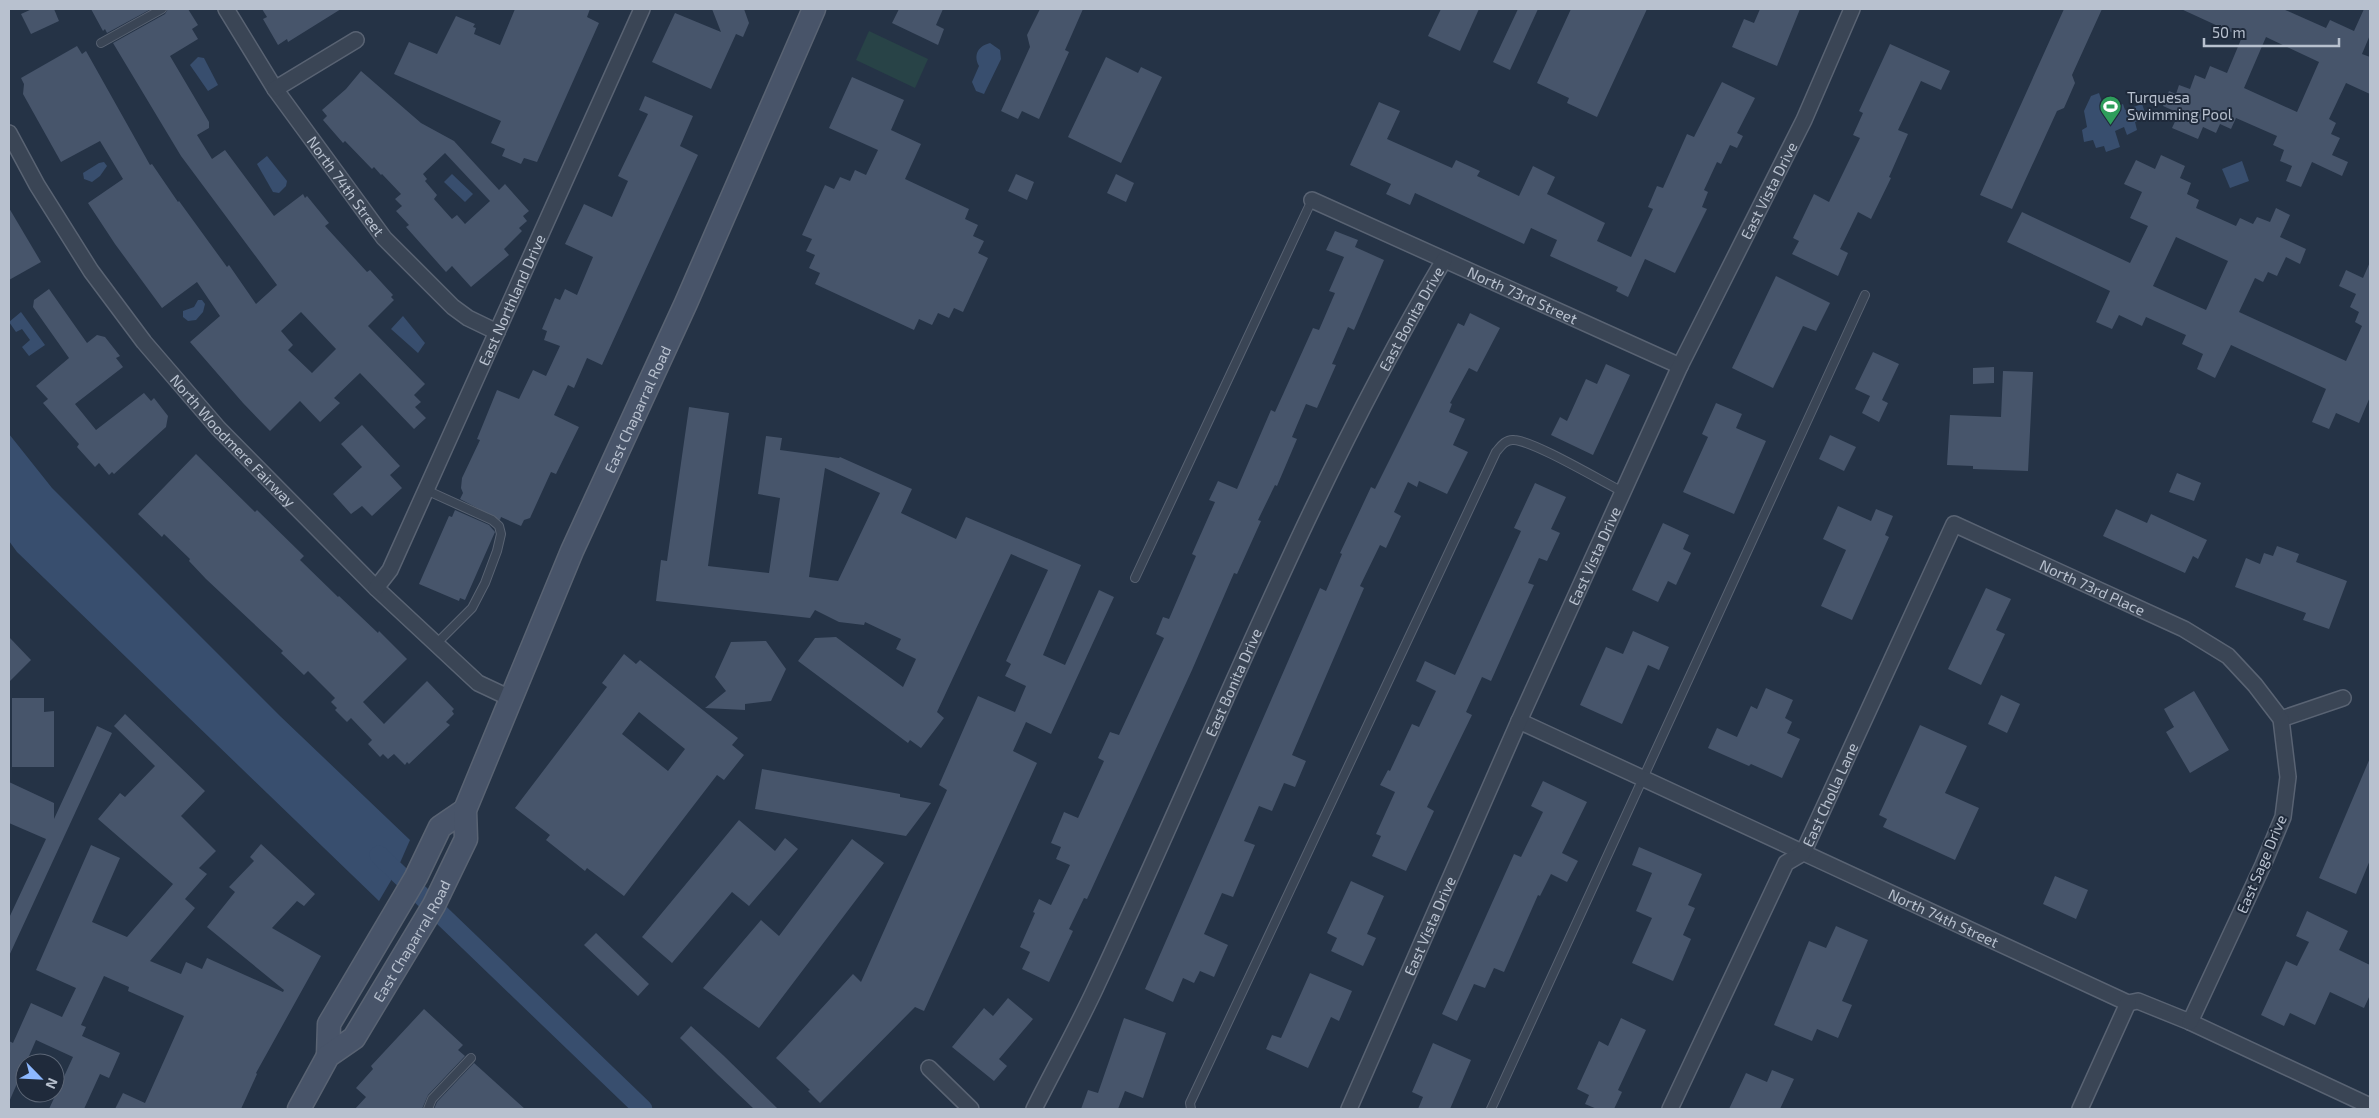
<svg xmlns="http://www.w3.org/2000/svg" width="2379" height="1118" font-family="'Exo 2',sans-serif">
	<rect width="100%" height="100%" fill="#253346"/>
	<path fill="#284347" d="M869,31L928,59L915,88L856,60Z"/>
	<g fill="#384e6e">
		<path d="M990,43L1000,50L1001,59L984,94L976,91L972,82L979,66C973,55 978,46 990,43Z"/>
		<path d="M198,57L204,58L218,85L208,91L190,65Z"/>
		<path d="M2099,93L2102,102L2110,99L2113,108L2123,104L2125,110L2142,104L2147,118L2135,122L2137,130L2127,135L2124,127L2115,131L2120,147L2106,152L2104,146L2096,148L2093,140L2084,142L2082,130L2087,127L2084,111L2091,96Z"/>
		<path d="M267,156L287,181L286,186L279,193L273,192L257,164Z"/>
		<path d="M2242,161L2249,181L2230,188L2222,169Z"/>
		<path d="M104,162L107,166L100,176L92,182L84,179L83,173L99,163Z"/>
		<path d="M452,174L473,194L465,202L444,182Z"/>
		<path d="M198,300H202L205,304L203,312L196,320L188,321L183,317V311L194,307Z"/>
		<path d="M21,312L45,345L29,356L22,347L30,340L22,329L16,332L9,322Z"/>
		<path d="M403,316L425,343L418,353L391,329Z"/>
		<path d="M9,434L52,488L280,716L410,840L396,872L379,901L17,552L9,541Z"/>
	</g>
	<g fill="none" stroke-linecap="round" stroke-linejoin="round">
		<path stroke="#384e6e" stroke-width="19" d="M379,855L643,1109"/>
	</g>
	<g fill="#47556b" fill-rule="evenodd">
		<path d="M32,9H54L59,21L31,34L21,14Z"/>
		<path d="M91,9H151L107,33L105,29L103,31Z"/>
		<path d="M168,9H188L198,25L192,29L198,39L170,56L209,122V128L197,135L212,159L225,150L274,216L303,194L305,198L307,196L329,223L325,226L367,272L370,270L393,295L391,297L394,300L368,326L425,384L414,395L421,402L415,407L426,418L414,429L360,373L334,398L340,403L320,422L300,401L270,431L243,403L190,342L220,316L197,282L162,308L115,244L88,203L123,179L100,141L61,162L23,94L24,84L21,78L77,46L82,54L86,51L150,165L152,164L178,202L179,201L227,267L229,265L256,304L277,285L181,156L113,43L165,14ZM301,312L336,349L312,373L288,350L293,345L281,331Z"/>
		<path d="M262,9H341L288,42L287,39L278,45L263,19L267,17Z"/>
		<path d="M515,9H590L587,17L599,23L537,162L524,158L521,164L502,156L505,149L491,143L501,121L394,74L409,42L437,54L456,16L475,24L473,27L476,28L474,34L500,45Z"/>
		<path d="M712,9H744L749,23L743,37L736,34L711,89L652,62L675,13L721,32Z"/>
		<path d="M899,9H943L936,25L944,29L938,45L892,23Z"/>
		<path d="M1040,9H1083L1065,50L1069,52L1039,119L1022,111L1018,119L1001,111L1030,47L1027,35Z"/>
		<path d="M1441,9H1479L1460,51L1428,36Z"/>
		<path d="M1518,9H1538L1510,70L1493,62Z"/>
		<path d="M1571,9H1647L1597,117L1567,103L1569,98L1537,83Z"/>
		<path d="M1760,9H1800L1777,66L1732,47L1744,19L1754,23Z"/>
		<path d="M2064,9H2102L2072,75L2075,83L2064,108L2057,111L2012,209L1980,195Z"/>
		<path d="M2181,9H2283L2326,28L2330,20L2354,31L2364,9H2370V35L2362,54L2370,57V94L2346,83L2329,119L2336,123L2331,134L2340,138L2332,155L2348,162L2342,176L2312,162L2301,187L2286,181L2292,166L2280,161L2284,150L2273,145L2277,136L2236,118L2231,129L2220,124L2216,133L2203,127L2198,139L2172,128L2179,113L2163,106L2169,91L2176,94L2179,85L2190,89L2195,75L2205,79L2210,66L2227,73L2242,37ZM2266,37L2319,62L2297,112L2244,88Z"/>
		<path d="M1890,44L1950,71L1941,90L1921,81L1898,130L1908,134L1889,177L1891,178L1871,219L1858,212L1840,249L1848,253L1838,276L1792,254L1799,241L1793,238L1814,194L1829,202L1860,138L1853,135L1863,113L1859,111Z"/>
		<path d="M1106,57L1138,73L1141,67L1162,77L1121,163L1068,137Z"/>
		<path d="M361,71L421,123L454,141L499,190L505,184L529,211L523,216L527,221L519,228L522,231L504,249L509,255L471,287L452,266L446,272L406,227L409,225L396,211L402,206L395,199L401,194L382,174L381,175L374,167L372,169L345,141L343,143L323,120L327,116L322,110L346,89ZM445,153L490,201L465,224L457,215L452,219L434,199L437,195L425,181L427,179L423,174Z"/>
		<path d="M852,77L904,100L891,130L921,144L905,179L969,209L965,219L978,225L973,236L984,241L978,253L988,258L963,312L954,308L949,318L938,313L932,325L919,319L914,330L815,284L820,273L809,268L815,255L806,251L812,239L802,235L825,185L834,189L840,177L850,181L855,170L866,175L878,150L829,128Z"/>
		<path d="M1722,82L1755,98L1737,133L1743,136L1737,148L1730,145L1721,164L1717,162L1704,190L1708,192L1702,207L1707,209L1675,273L1645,259L1628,297L1616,291L1618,287L1550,256L1557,240L1531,228L1524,244L1415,193L1410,205L1386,194L1391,184L1350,165L1379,102L1400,111L1387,139L1452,168L1456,160L1480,171L1477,176L1519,196L1533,166L1555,177L1547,194L1605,223L1597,241L1631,257L1653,209L1648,207L1657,186L1663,188L1687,134L1694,137Z"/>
		<path d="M645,96L693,116L680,146L698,155L602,365L587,358L574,388L568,385L554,415L579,427L556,474L551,472L530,518L524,520L521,526L501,517L500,520L460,499L463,493L461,488L462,478L480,440L477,439L497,390L519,399L533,370L546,376L560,346L544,340L547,331L542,329L555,298L560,300L565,289L577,295L593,257L565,244L584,204L612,217L628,181L618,176L648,114L639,110Z"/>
		<path d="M2161,155L2185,166L2180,178L2191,183L2187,194L2199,200L2196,208L2236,226L2240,218L2253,224L2257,217L2270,222L2276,208L2290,215L2280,237L2306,249L2300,264L2286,257L2277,276L2268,272L2263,282L2255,278L2239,312L2346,361L2362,326L2355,322L2359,312L2350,307L2356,294L2339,286L2346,270L2363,278L2370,262V397L2359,423L2336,413L2329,429L2312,422L2326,389L2231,345L2215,378L2197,369L2203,354L2182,344L2186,335L2146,317L2142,326L2119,315L2112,329L2096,322L2110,291L2007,242L2022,212L2130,263L2148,226L2130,218L2142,192L2124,184L2136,160L2155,169ZM2176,237L2228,261L2206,310L2153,286Z"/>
		<path d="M1016,174L1034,182L1027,200L1008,191Z"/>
		<path d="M1116,174L1134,183L1126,202L1107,193Z"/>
		<path d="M9,208L41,262L9,280Z"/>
		<path d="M1335,231L1358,240L1355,247L1384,260L1354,330L1348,327L1332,364L1336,365L1317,408L1306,404L1292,437L1297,439L1277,486L1275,485L1258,520L1261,521L1237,574L1234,573L1192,670L1087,899L1084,898L1069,929L1073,931L1049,982L1022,969L1030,952L1020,947L1035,913L1033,912L1039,899L1051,905L1070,865L1056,859L1061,847L1051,843L1064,812L1078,818L1104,761L1098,758L1110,732L1119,735L1164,638L1156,634L1163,617L1169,619L1196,556L1192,554L1215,502L1209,500L1218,481L1237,489L1271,410L1275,412L1313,328L1319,330L1335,293L1329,291L1344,257L1326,250Z"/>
		<path d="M1776,276L1830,303L1816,331L1803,326L1773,388L1732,368Z"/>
		<path d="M49,289L87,343L97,335L105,337L120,356L116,358L123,367L75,404L96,430L144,393L151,401L154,398L168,416L166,427L114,474L112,472L109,475L99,463L95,467L77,447L79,444L43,403L48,399L36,386L69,358L33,307L34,300Z"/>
		<path d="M1470,313L1500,328L1477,372L1469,368L1450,403L1452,404L1449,412L1465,419L1453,445L1468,452L1447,494L1419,481L1417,487L1408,482L1394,512L1401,516L1386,548L1380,545L1360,586L1364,588L1292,755L1306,761L1295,787L1284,783L1272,811L1259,806L1244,841L1255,845L1233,897L1222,893L1204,934L1228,945L1214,977L1200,971L1194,983L1183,978L1173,1002L1145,989L1320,588L1326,591L1342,554L1340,553L1371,487L1375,489L1458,323L1464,326Z"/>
		<path d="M1873,352L1899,364L1882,400L1888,403L1879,422L1862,413L1870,396L1855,389Z"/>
		<path d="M1606,364L1630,375L1593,455L1551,435L1560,417L1567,421L1586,379L1597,384Z"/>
		<path d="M1994,367V383L1973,384V368Z"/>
		<path d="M2003,371L2033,372L2028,471L1973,469V466L1947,465L1950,415L2001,417Z"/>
		<path d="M1716,403L1742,414L1736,428L1766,441L1734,514L1683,492L1708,437L1702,434Z"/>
		<path d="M689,407L729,413L708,566L769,573L780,498L758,494L766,436L782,438L780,450L839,458L840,457L912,489L901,513L956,539L966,517L1081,565L1043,655L1065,665L1099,590L1114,597L1051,734L1026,722L1013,751L1037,763L924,1011L915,1007L820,1103L808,1091L810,1090L776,1058L853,974L861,982L947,790L939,785L978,696L1015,712L1026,686L1005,676L1011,664L1006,661L1048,570L1011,554L937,712L944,718L921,748L910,740L908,743L798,661L815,638L836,637L903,687L916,659L896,649L901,639L865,622L864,625L839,622L815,610L810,618L656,601L661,560L667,561ZM825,468L880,493L838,581L809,577Z"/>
		<path d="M362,425L400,466L390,475L402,488L372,516L362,506L351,514L333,494L362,467L341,444Z"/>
		<path d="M1830,435L1856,447L1844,471L1819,459Z"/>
		<path d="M196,454L255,512L257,510L304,556L300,560L338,597L339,596L378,633L379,631L407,659L363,702L384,724L427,681L454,709L452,711L454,714L446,722L450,725L409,764L407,762L405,765L394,754L388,759L383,754L380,757L368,744L372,740L351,718L347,722L335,710L337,708L331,702L335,698L308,671L304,675L281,653L283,651L206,579L189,561L190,559L164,534L162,537L138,514Z"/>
		<path d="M2177,473L2201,483L2194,501L2169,492Z"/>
		<path d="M1535,483L1566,497L1551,529L1560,533L1547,561L1539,558L1528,583L1534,585L1491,681L1482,677L1466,712L1472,715L1427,807L1434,811L1406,871L1372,856L1381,836L1376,834L1395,792L1380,785L1388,770L1390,771L1412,724L1419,727L1436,691L1416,681L1425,661L1455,675L1521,531L1514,528Z"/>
		<path d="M1838,506L1871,521L1876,509L1893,516L1885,535L1889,537L1852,620L1821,606L1846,550L1823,539Z"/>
		<path d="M2116,509L2147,523L2151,514L2207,540L2198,559L2193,556L2185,573L2103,536Z"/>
		<path d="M455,510L489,525L495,532L465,600L460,598L459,601L419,584L449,516L452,517Z"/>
		<path d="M1663,523L1689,535L1683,549L1691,553L1676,585L1668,581L1658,602L1632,590Z"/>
		<path d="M2277,546L2299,554L2296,562L2347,581L2329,629L2303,620L2306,613L2235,587L2246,558L2260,564L2264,553L2273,556Z"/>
		<path d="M1986,588L2011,599L1996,630L2005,634L1981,685L1948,669Z"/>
		<path d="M1633,631L1669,647L1659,670L1648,665L1622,724L1580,705L1606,647L1623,654Z"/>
		<path d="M9,637L31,660L9,682Z"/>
		<path d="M766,641L786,669L771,701L745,704V710L705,708L726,691L715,677L731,642Z"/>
		<path d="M624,654L636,664L640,660L738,738L732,745L744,755L724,780L717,775L624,896L587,868L585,871L546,840L550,835L515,808L607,687L602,683ZM639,712L685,749L668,771L622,734Z"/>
		<path d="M1766,688L1793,700L1785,718L1792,722L1787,733L1800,739L1782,778L1751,764L1749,766L1708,748L1717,728L1737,737L1751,706L1757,709Z"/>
		<path d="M2194,691L2229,750L2190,773L2166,732L2174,727L2164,709Z"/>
		<path d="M2001,695L2020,704L2007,733L1988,724Z"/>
		<path d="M12,698H44V712L54,711V767H12Z"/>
		<path d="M125,714L205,791L181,816L216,851L199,868L207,874L185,899L195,908L150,961L181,974L186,962L202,969L207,958L283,992L284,990L207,927L235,892L229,887L254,861L250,857L261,844L315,894L304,906L297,901L272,928L321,956L256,1073L257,1074L241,1109H115L123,1093L145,1103L184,1016L128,991L129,987L104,976L81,1025L86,1027L82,1036L120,1053L109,1078L100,1074L84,1109H49L73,1057L36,1040L9,1102V1041L13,1043L31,1003L62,1017L76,988L36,970L91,845L120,858L92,922L127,937L173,884L98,819L120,793L125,797L155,766L114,726Z"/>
		<path d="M1920,725L1967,746L1945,793L1979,808L1955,860L1883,827L1887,819L1879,815Z"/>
		<path d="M97,726L112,733L9,956V918L46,839L9,823V782L54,803V819Z"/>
		<path d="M2370,758V860L2356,894L2319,878Z"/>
		<path d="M762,769L900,794V797L931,803L906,836L755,809Z"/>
		<path d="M1543,781L1587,802L1562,853L1578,861L1567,882L1551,874L1540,896L1538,895L1504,972L1494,968L1485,988L1474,984L1457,1021L1442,1014L1514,854L1521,857L1543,812L1531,806Z"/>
		<path d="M739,820L775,851L785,838L798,849L749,906L732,892L672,963L642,937Z"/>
		<path d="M852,839L884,863L759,1028L703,988L761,920L779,936Z"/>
		<path d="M1639,847L1702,874L1688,905L1695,908L1683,935L1691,939L1673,981L1632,963L1652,918L1636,911L1652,873L1632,865Z"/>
		<path d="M2055,876L2088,890L2076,919L2043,904Z"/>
		<path d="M1351,881L1384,896L1367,934L1376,938L1363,966L1331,951L1337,938L1327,933Z"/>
		<path d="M2307,911L2348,931L2339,950L2370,965V995L2364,1008L2330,992L2315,1025L2290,1013L2284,1026L2261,1015L2286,961L2297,966L2309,942L2296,936Z"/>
		<path d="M1836,926L1868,940L1842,1001L1852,1005L1838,1038L1817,1029L1812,1041L1774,1025L1809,941L1826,948Z"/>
		<path d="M596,933L649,984L638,996L584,945Z"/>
		<path d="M1310,973L1352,991L1339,1021L1331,1017L1308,1068L1266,1049L1272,1035L1281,1038Z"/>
		<path d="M1008,998L1033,1019L999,1059L1007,1066L994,1081L952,1047L984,1008L993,1016Z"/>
		<path d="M424,1009L463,1045L458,1050L465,1056L428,1095L422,1109H355L366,1097L356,1088L373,1069L371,1066Z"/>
		<path d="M1124,1018L1166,1033L1143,1098L1125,1091L1118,1109H1081L1088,1090L1098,1093Z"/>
		<path d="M1621,1018L1646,1030L1618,1090L1622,1092L1614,1109H1597L1585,1104L1589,1095L1577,1089L1599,1041L1608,1046Z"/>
		<path d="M691,1026L724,1056L778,1109H754L717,1074L680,1038Z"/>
		<path d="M1433,1043L1471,1060L1450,1109H1418L1423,1097L1412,1092Z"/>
		<path d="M474,1063L525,1109H434L437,1102Z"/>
		<path d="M1772,1070L1794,1079L1780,1109H1729L1746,1073L1767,1082Z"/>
	</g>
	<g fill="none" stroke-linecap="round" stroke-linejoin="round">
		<defs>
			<g id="service">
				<path d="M101,43L162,9"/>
				<path d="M426,490L492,520L499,526L501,534L497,551L485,583L472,608L436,644"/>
				<path d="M1135,578L1312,200"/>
				<path d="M428,1109L432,1099L471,1058"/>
				<path d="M1191,1109L1190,1103L1496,452C1501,446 1506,439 1514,440C1534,441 1601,481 1623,492"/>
				<path d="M1491,1109L1865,295"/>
			</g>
			<g id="minor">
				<path id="s1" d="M226,9L275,89L384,238L453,307L468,318L497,332"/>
				<path d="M275,89L356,40"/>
				<path id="s2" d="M9,133L37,185L91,271L144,342L218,428L376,588L478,683L512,699"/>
				<path id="s3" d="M1312,200L1680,366"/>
				<path id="s4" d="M376,588L390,570L642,9"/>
				<path d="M2281,719L2343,698"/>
				<path id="s5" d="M1519,721L2128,1003L2138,1001L2190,1022L2370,1106"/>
				<path d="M929,1068L971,1109"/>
				<path id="s6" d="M1034,1109C1054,1069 1077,1028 1096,987C1210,744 1307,491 1444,260"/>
				<path id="s7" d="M1349,1109L1519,721L1680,366L1804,120L1852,9"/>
				<path id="s8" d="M1670,1109L1786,863L1803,853L1954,524L2184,629L2228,656L2255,685L2281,719L2288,777L2283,817L2263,865L2190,1022"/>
				<path d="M2080,1109L2128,1003"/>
			</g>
			<g id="secondary">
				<path d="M328,1056L329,1024L416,877L440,827L465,810"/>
				<path id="s9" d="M299,1109L328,1056L354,1038L434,905L466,839L465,810L572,551L686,303L814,9"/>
			</g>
		</defs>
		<use href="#service" stroke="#596373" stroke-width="10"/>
		<use href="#minor" stroke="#596373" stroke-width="18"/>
		<use href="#secondary" stroke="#596373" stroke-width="25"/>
		<use href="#service" stroke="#3a4555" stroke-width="8"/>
		<use href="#minor" stroke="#3a4555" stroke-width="15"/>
		<use href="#secondary" stroke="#485469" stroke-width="22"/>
	</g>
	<defs>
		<symbol id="stadium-pin" viewBox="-11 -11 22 30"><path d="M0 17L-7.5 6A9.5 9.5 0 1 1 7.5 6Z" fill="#2e9e5b" stroke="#1f2a3b"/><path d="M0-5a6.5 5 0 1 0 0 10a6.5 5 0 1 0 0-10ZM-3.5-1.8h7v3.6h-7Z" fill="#fff"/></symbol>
	</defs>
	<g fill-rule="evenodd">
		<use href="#stadium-pin" x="2098" y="94" width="25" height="34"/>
	</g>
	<g text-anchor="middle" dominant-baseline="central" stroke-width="4" stroke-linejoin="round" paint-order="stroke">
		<g font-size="15" fill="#b8c1cf" stroke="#1f2a3b" text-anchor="start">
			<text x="2127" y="97">Turquesa<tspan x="2127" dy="17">Swimming Pool</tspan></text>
		</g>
		<g font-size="15" fill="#b8c1cf" stroke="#1f2a3b">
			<text stroke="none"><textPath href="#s1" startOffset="214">North 74th Street</textPath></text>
			<text stroke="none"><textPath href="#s7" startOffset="1010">East Vista Drive</textPath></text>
			<text stroke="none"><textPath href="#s3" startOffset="231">North 73rd Street</textPath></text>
			<text stroke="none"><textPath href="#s4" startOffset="319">East Northland Drive</textPath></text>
			<text stroke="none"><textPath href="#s6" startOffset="876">East Bonita Drive</textPath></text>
			<text stroke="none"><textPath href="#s9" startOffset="786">East Chaparral Road</textPath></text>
			<text stroke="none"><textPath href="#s2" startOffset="382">North Woodmere Fairway</textPath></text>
			<text stroke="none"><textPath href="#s7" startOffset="605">East Vista Drive</textPath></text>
			<text stroke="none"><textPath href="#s8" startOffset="806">North 73rd Place</textPath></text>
			<text stroke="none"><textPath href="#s6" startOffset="471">East Bonita Drive</textPath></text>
			<text stroke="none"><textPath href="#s8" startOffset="356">East Cholla Lane</textPath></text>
			<text transform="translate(2261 864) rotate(-67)">East Sage Drive</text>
			<text stroke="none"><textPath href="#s5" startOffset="468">North 74th Street</textPath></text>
			<text stroke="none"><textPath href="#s7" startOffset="200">East Vista Drive</textPath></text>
			<text stroke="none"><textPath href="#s9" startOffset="205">East Chaparral Road</textPath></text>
		</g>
	</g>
	<rect width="2379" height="1118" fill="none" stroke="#b8c1cf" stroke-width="20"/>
	<g transform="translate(40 1078) rotate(114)"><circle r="24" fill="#1f2a3b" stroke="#5c6676"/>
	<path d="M0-4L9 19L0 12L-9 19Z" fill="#8db8ff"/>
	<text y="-8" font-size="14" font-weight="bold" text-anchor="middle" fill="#b8c1cf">N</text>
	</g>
	<path d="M2204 38v8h135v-8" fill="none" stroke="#b8c1cf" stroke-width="2.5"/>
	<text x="2212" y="38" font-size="15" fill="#b8c1cf" stroke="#1f2a3b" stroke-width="4" paint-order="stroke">50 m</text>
</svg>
